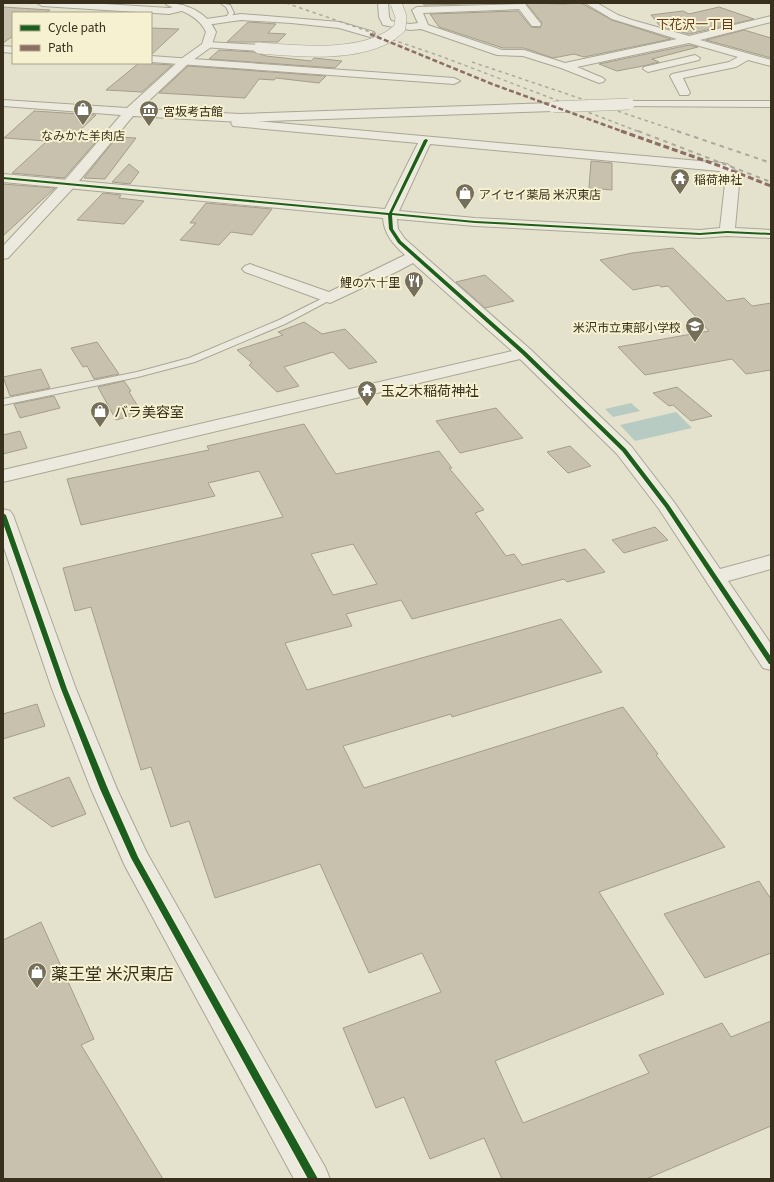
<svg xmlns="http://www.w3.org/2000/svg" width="774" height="1182" font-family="Georgia,'Noto Sans JP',serif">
	<rect width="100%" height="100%" fill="#e4e2cc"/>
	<g fill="#b7cbc2">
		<path d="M631,403L640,411L613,417L605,409Z"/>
		<path d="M676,412L692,428L635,441L620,425Z"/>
	</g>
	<g fill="#c8c1ad" stroke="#a49d8b" fill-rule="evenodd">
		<path d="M422,3H507L424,5Z"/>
		<path d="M526,3L563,4L581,3L612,20L671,39L584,57L574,54L553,58L524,48H503L439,27L430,14L518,11L531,27L540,28L542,23Z"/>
		<path d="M3,7L50,10L46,13H13V36L3,43Z"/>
		<path d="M719,7L754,19L689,34L660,26L651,15L683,11L689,14Z"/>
		<path d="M248,22L276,24L268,33L286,34L278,42H227Z"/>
		<path d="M151,28L179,29L151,55Z"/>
		<path d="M744,30L771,38V58L706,40Z"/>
		<path d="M689,45L698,47L652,59L659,62L643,66L617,71L599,64Z"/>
		<path d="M219,50L254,52L266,56L311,61L314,58L342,61L335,68L209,59Z"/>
		<path d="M139,63L172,65L142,92L106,90Z"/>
		<path d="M188,66L326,76L319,83L276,78L274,80L259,79L245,98L159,93Z"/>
		<path d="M34,111L96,115L76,134L101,136L64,178L12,173L47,141L4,138Z"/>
		<path d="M117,137L136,138L105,179L84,178Z"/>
		<path d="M591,161L612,163V190L589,188Z"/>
		<path d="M129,164L139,172L130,184L112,182Z"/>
		<path d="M3,184L55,188L3,236Z"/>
		<path d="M103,193L121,195L119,198L144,201L124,224L77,220Z"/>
		<path d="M206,203L272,209L252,235L231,232L219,245L180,240L196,223H190Z"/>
		<path d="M673,248L727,301L744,298L752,306L771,303V370L746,374L732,359L645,375L618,347L709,331L668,286L661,287L659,285L633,290L600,260L632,253Z"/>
		<path d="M485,275L514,301L485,308L456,282Z"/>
		<path d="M304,322L322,334L345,329L377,362L349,369L333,352L284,367L299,386L277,392L249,365L252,363L237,350L283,335L278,332Z"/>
		<path d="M97,342L119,374L94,379L87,366L83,367L71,348Z"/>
		<path d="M41,369L50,388L10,396L3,377Z"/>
		<path d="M124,381L131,391L129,392L142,413L116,420L98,387Z"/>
		<path d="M677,387L712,416L691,421L673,405L669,406L653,393Z"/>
		<path d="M54,396L60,408L20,418L14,404Z"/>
		<path d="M496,408L523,438L460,453L436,421Z"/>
		<path d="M304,424L336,474L439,451L452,468H449L484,510L475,513L506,556L514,554L522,565L585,549L605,572L567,582L564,579L412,619L401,600L346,614L352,626L285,643L307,690L561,619L602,672L452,717L451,714L343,746L364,788L623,707L658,754L656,755L725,847L599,892L664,994L495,1061L523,1123L649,1073L639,1055L722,1023L731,1037L771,1021V1126L646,1179H502L484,1138L430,1159L404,1097L376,1108L343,1028L441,992L422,953L369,973L320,864L215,898L189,821L171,827L151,767L141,770L91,607L75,611L63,568L283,517L259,471L208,483L215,496L81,525L67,479L209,450L207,446ZM353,544L377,584L333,595L311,554Z"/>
		<path d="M20,431L27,448L3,454V435Z"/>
		<path d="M570,446L591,466L568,473L547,452Z"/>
		<path d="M655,527L668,540L624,553L612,540Z"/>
		<path d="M37,704L45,726L3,739V714Z"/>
		<path d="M69,777L86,814L52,827L13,798Z"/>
		<path d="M759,881L771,899V953L705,978L664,914Z"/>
		<path d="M41,922L94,1039L81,1045L163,1179H3V940Z"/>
	</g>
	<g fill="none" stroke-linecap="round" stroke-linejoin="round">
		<defs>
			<g id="service">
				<path d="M220,3L230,5L234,13L228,21L224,20L229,13L226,7Z"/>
				<path d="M327,296H333L334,298L285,324L195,362L138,377L3,405V399L137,372L189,358L279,320Z"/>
			</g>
			<g id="minor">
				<path d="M37,3H88L169,8L183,5L188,8L186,10L169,14L42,6Z"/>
				<path d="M378,3H388L389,17L391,21L410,24L418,23L412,10L417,7L525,4L541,24L540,26H532L519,9L423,13L428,25L502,50H524L565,63L677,39L612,19L585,3H597L618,15L632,20L689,36L771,16V22L700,40L771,60V66L748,60L736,67L683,78L690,93L688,95H680L670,76L672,74L729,62L738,57L689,43L577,67L603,78L605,80L603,82L599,83L561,68L523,56L497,55L421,29L410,30L383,25L379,17Z"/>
				<path d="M241,14L340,22L374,32L375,34L370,37L339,28L291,23L241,20L206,25L201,22L206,19Z"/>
				<path d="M207,42L259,45L264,48L259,51L203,47L202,45Z"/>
				<path d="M3,46L13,47V53L3,52Z"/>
				<path d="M695,55L700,58L699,60L648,72L643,69L644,67Z"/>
				<path d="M151,56L454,78L460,81L454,84L151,62Z"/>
				<path d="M240,114L244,115L246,118L245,120L722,163L727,164L740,174L735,228L771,230V238L727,236L700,238L475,226L397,219L398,229L405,239L530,349L631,446L674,502L720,569L771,555V569L728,581L771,644V670L763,668L659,509L617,454L520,359L3,482V470L512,351L413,263L398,271L330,303L245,272L242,269L245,266L250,264L255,266L329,292L405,255C393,244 384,234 383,218L3,182V174L385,209L418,143L233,126L231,123L236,115ZM430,144L719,171L726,175L720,228L700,230L475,218L399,211Z"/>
				<path d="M3,509L10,511L13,515L76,689L117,789L147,853L325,1167L330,1179H294L125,866L91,789L52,689L3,545Z"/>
			</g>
			<g id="tertiary">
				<path d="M165,3C186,3 207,12 216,32L211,47L189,63L140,109L240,114L553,103L557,105L559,107L557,109L553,111L240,122L133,116L74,187L8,258L3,259V246L64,181L121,115L3,106V100L127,108L181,59L202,44L206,32C199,16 182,11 167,5Z"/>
				<path d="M629,101H771V107L625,106L623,104L625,102Z"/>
			</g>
		</defs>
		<use href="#service" stroke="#a9a695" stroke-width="2"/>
		<use href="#minor" stroke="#a9a695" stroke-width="2"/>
		<use href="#tertiary" stroke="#a9a695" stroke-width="2"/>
		<use href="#service" fill="#eceade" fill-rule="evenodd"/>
		<use href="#minor" fill="#eceade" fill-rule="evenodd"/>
		<use href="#tertiary" fill="#eceade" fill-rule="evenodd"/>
		<g stroke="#aba99e" stroke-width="1.5" stroke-dasharray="3.5 3.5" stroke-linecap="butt">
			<path d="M286,3L443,57L640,132"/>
			<path d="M472,62L680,132"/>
		</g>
		<g stroke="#aba99e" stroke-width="2" stroke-dasharray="4.5 4.5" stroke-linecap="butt">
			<path d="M638,131L771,182"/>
			<path d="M677,131L771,163"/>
		</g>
		<defs>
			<path id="minor-bridge" d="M259,48C297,51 353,57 388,37C392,35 396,31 400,28L401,17L396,3"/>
			<path id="tertiary-bridge" d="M553,107L629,104"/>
		</defs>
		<use href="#minor-bridge" stroke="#a9a695" stroke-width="12" stroke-linecap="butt"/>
		<use href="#tertiary-bridge" stroke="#a9a695" stroke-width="12" stroke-linecap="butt"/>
		<use href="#minor-bridge" stroke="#eceade" stroke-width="11"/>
		<use href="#tertiary-bridge" stroke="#eceade" stroke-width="11"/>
		<path stroke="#8d6e63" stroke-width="2.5" stroke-dasharray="5 2.5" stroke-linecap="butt" d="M370,34L492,84L624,132"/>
		<path stroke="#8d6e63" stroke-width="3" stroke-dasharray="6 3" stroke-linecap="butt" d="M621,131L720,166L771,186"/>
		<defs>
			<g id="cycleway">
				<path d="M426,139L428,140L392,213L475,221L700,233L727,231L771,233V235L727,233L700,235L475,223L392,215L393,229L401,241L526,352L626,449L669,505L771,657V664H769L665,507L622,451L522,354L398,243L389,229L388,215L3,179V177L389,213L424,140Z"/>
				<path d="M3,513L6,515L67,689L108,789L138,857L318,1179H308L131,858L100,789L61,689L3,523Z"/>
			</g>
		</defs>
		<use href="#cycleway" stroke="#f6f2d1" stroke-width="2"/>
		<use href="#cycleway" fill="#1b5e20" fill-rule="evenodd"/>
	</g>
	<defs>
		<symbol id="shop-pin" viewBox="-11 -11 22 30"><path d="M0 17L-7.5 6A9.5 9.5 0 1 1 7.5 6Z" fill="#746e5a" stroke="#f6f2d1"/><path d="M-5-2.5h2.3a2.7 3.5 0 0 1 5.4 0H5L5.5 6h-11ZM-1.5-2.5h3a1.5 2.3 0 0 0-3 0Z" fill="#fff"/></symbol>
		<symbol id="museum-pin" viewBox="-11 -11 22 30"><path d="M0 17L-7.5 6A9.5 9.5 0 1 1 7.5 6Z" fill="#746e5a" stroke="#f6f2d1"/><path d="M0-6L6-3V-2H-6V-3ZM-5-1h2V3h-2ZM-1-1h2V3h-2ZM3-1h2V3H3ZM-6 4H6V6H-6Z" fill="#fff"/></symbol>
		<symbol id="temple-pin" viewBox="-11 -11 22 30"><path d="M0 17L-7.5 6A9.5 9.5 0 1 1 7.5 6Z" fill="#746e5a" stroke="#f6f2d1"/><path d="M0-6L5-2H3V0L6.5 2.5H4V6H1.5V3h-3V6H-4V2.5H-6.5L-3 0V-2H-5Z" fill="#fff"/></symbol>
		<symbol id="restaurant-pin" viewBox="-11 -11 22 30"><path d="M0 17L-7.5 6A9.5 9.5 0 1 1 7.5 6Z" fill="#746e5a" stroke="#f6f2d1"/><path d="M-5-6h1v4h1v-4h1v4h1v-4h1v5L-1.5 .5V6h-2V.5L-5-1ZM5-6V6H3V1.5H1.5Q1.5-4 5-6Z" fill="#fff"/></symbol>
		<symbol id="school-pin" viewBox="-11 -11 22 30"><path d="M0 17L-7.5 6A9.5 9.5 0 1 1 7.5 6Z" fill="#746e5a" stroke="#f6f2d1"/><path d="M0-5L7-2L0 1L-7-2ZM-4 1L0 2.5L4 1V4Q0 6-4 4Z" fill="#fff"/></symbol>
	</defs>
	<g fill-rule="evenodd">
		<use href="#shop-pin" x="72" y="98" width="22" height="30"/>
		<use href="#museum-pin" x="138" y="99" width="22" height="30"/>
		<use href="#temple-pin" x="669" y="167" width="22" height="30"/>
		<use href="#shop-pin" x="454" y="182" width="22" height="30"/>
		<use href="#restaurant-pin" x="403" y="270" width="22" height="30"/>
		<use href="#school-pin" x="684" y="315" width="22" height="30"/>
		<use href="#temple-pin" x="356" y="379" width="22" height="30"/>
		<use href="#shop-pin" x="89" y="400" width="22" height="30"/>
		<use href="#shop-pin" x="26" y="961" width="22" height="30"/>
	</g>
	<g text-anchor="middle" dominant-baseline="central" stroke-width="4" stroke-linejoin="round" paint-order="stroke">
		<g font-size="12" fill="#382f1d" stroke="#f6f2d1" text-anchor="start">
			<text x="163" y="110">宮坂考古館</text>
			<text x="83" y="134" text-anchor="middle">なみかた羊肉店</text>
			<text x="694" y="178">稲荷神社</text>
			<text x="479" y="193">アイセイ薬局 米沢東店</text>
			<text x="400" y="281" text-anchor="end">鯉の六十里</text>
			<text x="681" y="326" text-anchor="end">米沢市立東部小学校</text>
		</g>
		<g font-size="13" fill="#653a1c" stroke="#f6f2d1">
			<text x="695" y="23">下花沢一丁目</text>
		</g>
		<g font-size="14" fill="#382f1d" stroke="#f6f2d1" text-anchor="start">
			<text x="381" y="390">玉之木稲荷神社</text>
			<text x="114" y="411">バラ美容室</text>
		</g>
		<g font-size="17" fill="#382f1d" stroke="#f6f2d1" text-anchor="start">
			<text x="51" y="972">薬王堂 米沢東店</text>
		</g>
	</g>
	<rect width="774" height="1182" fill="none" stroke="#382f1d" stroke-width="8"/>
	<rect x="12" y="12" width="140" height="52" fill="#f6f2d1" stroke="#aaa489"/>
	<rect x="20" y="25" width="20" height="6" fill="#1b5e20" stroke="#aaa489"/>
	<text x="48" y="32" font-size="12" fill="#382f1d">Cycle path</text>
	<rect x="20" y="45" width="20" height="6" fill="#8d6e63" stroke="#aaa489"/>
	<text x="48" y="52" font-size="12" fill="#382f1d">Path</text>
</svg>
